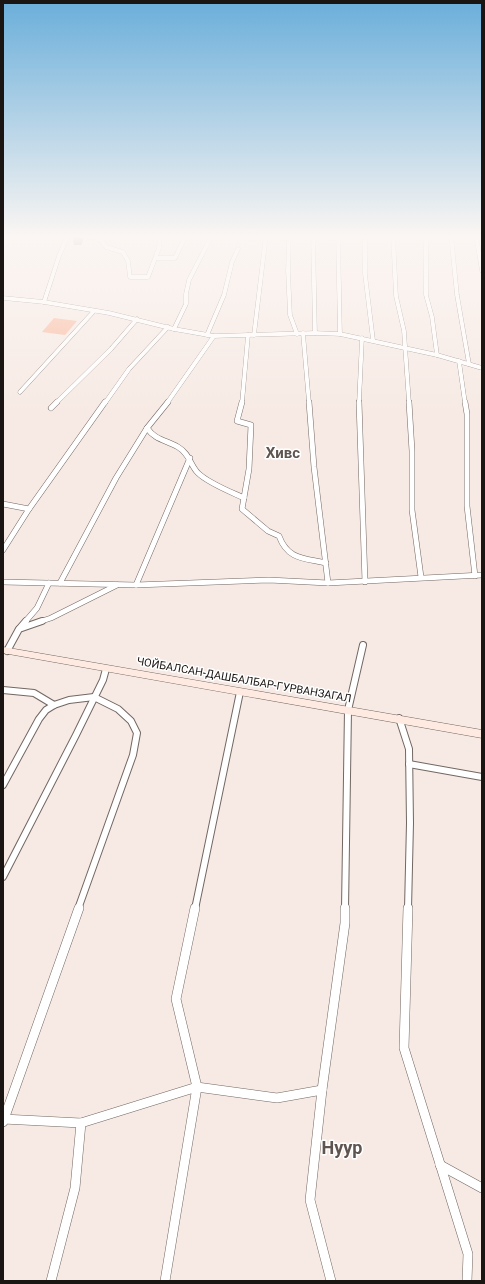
<svg xmlns="http://www.w3.org/2000/svg" width="485" height="1284" font-family="Roboto,sans-serif">
	<rect width="100%" height="100%" fill="#f7eae4"/>
	<path fill="#fab99e" d="M54,318L77,321L65,335L42,332Z"/>
	<g fill="none" stroke-linecap="round" stroke-linejoin="round">
		<defs>
			<g id="street-far3">
				<path d="M68,235L99,238L106,247L123,252L128,261L130,277H148L159,248L160,235"/>
				<path d="M289,235L288,271L290,315L297,334"/>
				<path d="M313,235L315,333"/>
				<path d="M338,235L340,334"/>
				<path d="M365,235V274L373,340"/>
				<path d="M393,235L396,296L404,331L409,403"/>
				<path d="M426,235V295L432,317L437,355"/>
				<path d="M451,235L457,295L469,364"/>
				<path d="M476,235L482,271"/>
				<path d="M156,258H175L186,235"/>
				<path d="M3,298L44,302L109,313L174,329L214,336L315,333L340,334L437,355L482,368"/>
				<path d="M44,302L59,256L68,235H66"/>
				<path d="M174,329L186,304V294L189,280L212,235"/>
				<path d="M303,333L309,403"/>
				<path d="M207,335L224,295L232,262L238,249"/>
				<path d="M254,335L266,235"/>
				<path d="M459,361L465,403"/>
				<path d="M20,392L94,311"/>
				<path d="M56,403L111,349L137,319"/>
				<path d="M105,403L129,369L168,327"/>
				<path d="M167,403L214,336"/>
				<path d="M242,403L248,335"/>
				<path d="M359,403L362,338"/>
			</g>
			<g id="street-far2">
				<path d="M242,402L237,421L251,425L249,469L242,509L268,531L279,536C288,560 304,558 326,563"/>
				<path d="M309,402L314,467L328,583"/>
				<path d="M359,402L365,582"/>
				<path d="M409,402L412,451V510L421,577"/>
				<path d="M465,402L467,414V506L475,576"/>
				<path d="M51,408L57,402"/>
				<path d="M147,428C155,440 166,440 178,447C190,454 190,465 198,473C208,483 231,492 244,498"/>
				<path d="M3,504L29,509"/>
				<path d="M3,550L29,509L105,402"/>
				<path d="M3,582L136,585L269,580L328,583L482,575"/>
				<path d="M60,583L116,478L147,428L168,402"/>
				<path d="M136,585L190,458"/>
				<path d="M25,622L37,608L49,583"/>
				<path d="M39,622L51,618L117,585"/>
			</g>
			<g id="street-far1">
				<path d="M20,628L26,621"/>
				<path d="M7,651L19,629L42,621"/>
				<path d="M3,690L34,693L54,705"/>
				<path d="M399,718L409,749L410,823L408,909"/>
				<path d="M409,764L482,777"/>
				<path d="M3,785L39,719L46,710L54,705L69,700L94,697L118,709L131,721L137,733L133,755L78,909"/>
				<path d="M3,877L76,735L103,680L106,669"/>
				<path d="M195,909L240,692"/>
				<path d="M345,909L348,710L363,645"/>
			</g>
			<g id="street">
				<path d="M408,908L404,1048L468,1254L467,1281"/>
				<path d="M3,1119L81,1123L197,1087L277,1098L322,1090"/>
				<path d="M3,1122L79,908"/>
				<path d="M440,1165L482,1188"/>
				<path d="M51,1281L75,1188L81,1123"/>
				<path d="M165,1281L197,1087L176,999L195,908"/>
				<path d="M331,1281L310,1200L322,1090L345,923V908"/>
			</g>
			<path id="secondary" d="M3,647L482,730V738L3,653Z"/>
		</defs>
		<use href="#street-far3" stroke="#726762" stroke-width="4.5"/>
		<use href="#street-far2" stroke="#726762" stroke-width="6"/>
		<use href="#street-far1" stroke="#726762" stroke-width="8"/>
		<use href="#street" stroke="#726762" stroke-width="10"/>
		<use href="#secondary" stroke="#726762" stroke-width="1"/>
		<use href="#street-far3" stroke="#fff" stroke-width="4"/>
		<use href="#street-far2" stroke="#fff" stroke-width="5"/>
		<use href="#street-far1" stroke="#fff" stroke-width="6"/>
		<use href="#street" stroke="#fff" stroke-width="9"/>
		<use href="#secondary" fill="#feeae1" fill-rule="evenodd"/>
	</g>
	<path fill="#695f5b" d="M75,235H82L83,240L81,245H74L73,238Z"/>
	<path fill="#554e4a" d="M81,235H82L83,240L81,245L80,238Z"/>
	<path fill="#7a6f6a" stroke="#554e4a" d="M75,235H81L80,238H73Z"/>
	<linearGradient id="sky" x2="0" y2="1"><stop stop-color="#6aaeda"/><stop offset="0.57" stop-color="#fbf6f3"/><stop offset="1" stop-color="#fbf6f3" stop-opacity="0"/></linearGradient>
	<rect width="485" height="415" fill="url(#sky)"/>
	<g text-anchor="middle" dominant-baseline="central" stroke-width="3" stroke-linejoin="round" paint-order="stroke">
		<g font-size="11" fill="#1a1513" stroke="#fff">
			<text transform="translate(244 680) rotate(10)">ЧОЙБАЛСАН-ДАШБАЛБАР-ГУРВАНЗАГАЛ</text>
		</g>
		<g font-size="15" font-weight="bold" fill="#5f5550" stroke="#fff">
			<text x="283" y="453">Хивс</text>
		</g>
		<g font-size="18" font-weight="bold" fill="#5f5550" stroke="#fff">
			<text x="342" y="1147">Нуур</text>
		</g>
	</g>
	<rect width="485" height="1284" fill="none" stroke="#1a1513" stroke-width="8"/>
</svg>
